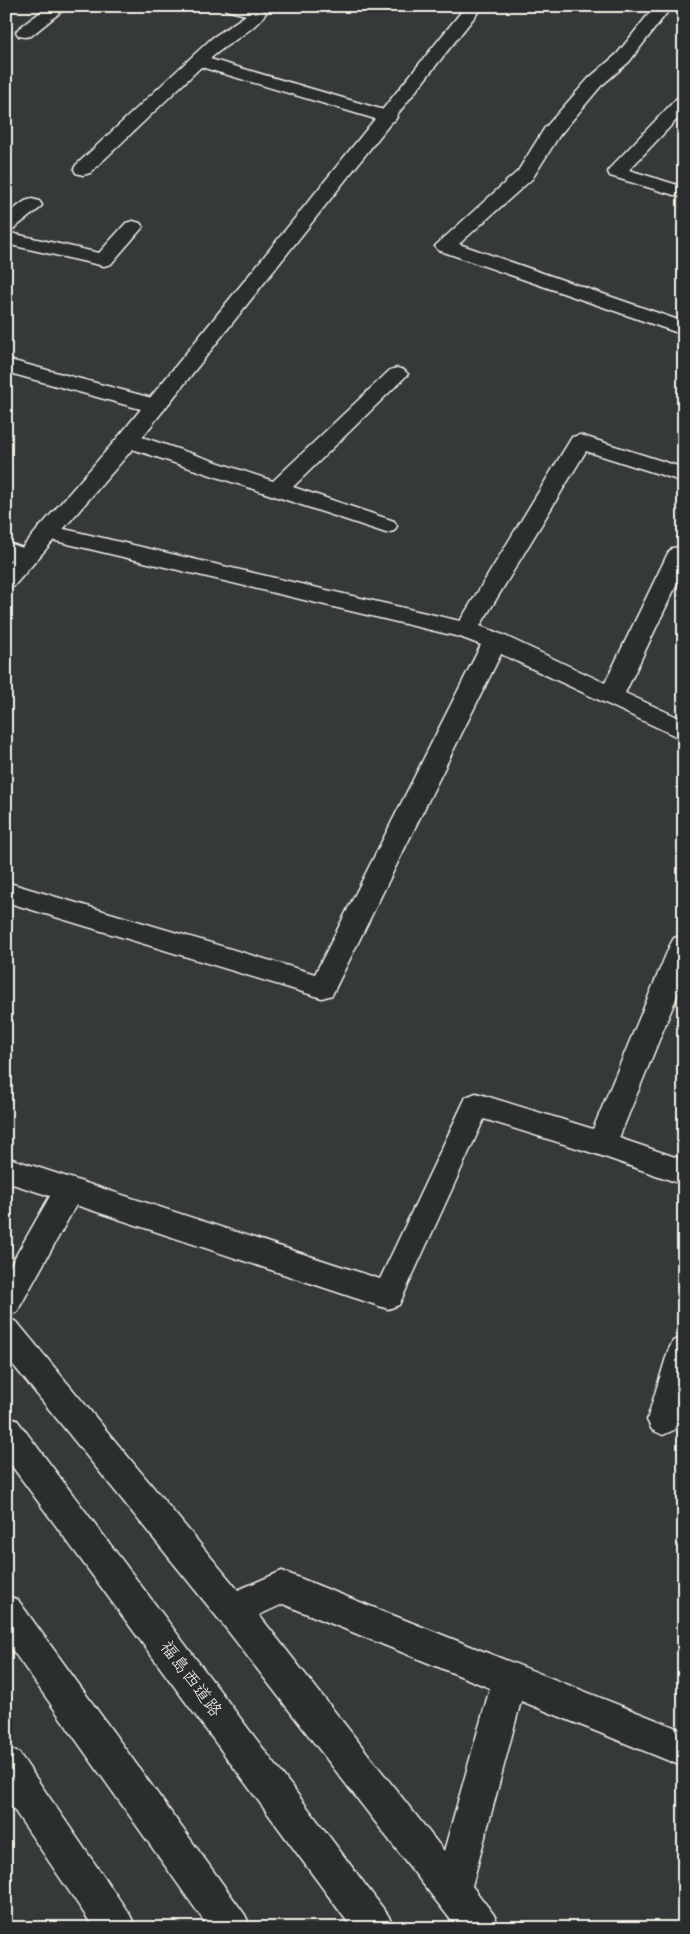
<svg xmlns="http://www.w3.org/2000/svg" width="690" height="1934" font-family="'Comic Neue','Klee One',sans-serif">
	<rect width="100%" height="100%" fill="#363939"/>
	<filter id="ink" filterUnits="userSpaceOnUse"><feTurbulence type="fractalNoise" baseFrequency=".02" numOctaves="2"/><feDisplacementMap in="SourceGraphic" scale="10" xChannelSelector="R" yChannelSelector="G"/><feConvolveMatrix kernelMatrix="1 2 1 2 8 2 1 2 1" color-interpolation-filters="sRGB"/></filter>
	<g filter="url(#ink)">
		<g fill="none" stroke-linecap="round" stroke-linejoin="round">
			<defs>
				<g id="street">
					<path d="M49,6H68L31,36L25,37L19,36L16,32L19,28Z"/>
					<path d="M224,6C235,6 258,2 266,13C252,33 228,42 210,59L394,113L397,117L394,121L388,123L382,121L201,67L90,173L83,175L76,173L74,169L76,165L212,38L246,15L226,10Z"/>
					<path d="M655,6H672L629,62L601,86L559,136L532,179L459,244L684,322V335L438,250L435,246L518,171L544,129L589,78L617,54Z"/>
					<path d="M684,96V112L629,170L684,187V198L610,176L608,172L610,168L678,97Z"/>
					<path d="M32,199L39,201L42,205L39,209L13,229L6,231V215L25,201Z"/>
					<path d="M133,221L140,223L143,227L111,264L104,266L6,244V232L99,253L126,223Z"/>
					<path d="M6,359L163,401L166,406L163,411L155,413L6,372Z"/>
					<path d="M397,368L404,370L408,374L404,378L293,487L394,521L397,526L394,531L386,533L120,445L117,440L120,435L128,433L136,435L273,481L390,370Z"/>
					<path d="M580,435L684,468V482L586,451L480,626L503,635L605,683L668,553L672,548L684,547V569L625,693L684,720V740L501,654L336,987L332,995L322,998L6,902V882L315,974L481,645L460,637L47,539L39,537L36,532L39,527L47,525L460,621L569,442L572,437Z"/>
					<path d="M6,542L34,552L38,557L34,562L26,565L6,558Z"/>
					<path d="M684,935V979L619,1138L684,1160V1185L599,1155L484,1119L399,1305L388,1309L76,1205L17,1312L6,1316V1273L50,1196L6,1182V1157L380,1279L466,1097L476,1093L593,1129L670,945L674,938Z"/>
					<path d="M6,1318L17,1322L238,1590L282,1571L684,1731V1767L521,1701L472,1886L494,1915L500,1928H457L221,1622L6,1356ZM283,1604L490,1688L444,1851L259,1615Z"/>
					<path d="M684,1337V1405L674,1430L663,1435L652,1430L647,1420L668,1351L673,1341Z"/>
					<path d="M6,1748L19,1753L130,1915L136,1928H94L6,1798Z"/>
				</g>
				<path id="secondary" d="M466,6H483L136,445L14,586L6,589V566L120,435Z"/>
				<g id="highway">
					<path d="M6,1416L17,1420L388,1915L394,1928H352L6,1458Z"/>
					<path d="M6,1595L18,1600L245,1915L251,1928H209L6,1641Z"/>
				</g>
			</defs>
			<use href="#street" stroke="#f4f1e8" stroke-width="3"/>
			<use href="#secondary" stroke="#f4f1e8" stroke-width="3"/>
			<use href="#highway" stroke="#f4f1e8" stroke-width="3"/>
			<use href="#street" fill="#2a2d2e" fill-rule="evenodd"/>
			<use href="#secondary" fill="#2a2d2e" fill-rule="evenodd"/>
			<use href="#highway" fill="#2a2d2e" fill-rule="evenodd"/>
		</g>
	</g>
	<g text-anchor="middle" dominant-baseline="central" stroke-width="4.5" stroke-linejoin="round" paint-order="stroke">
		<g font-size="18" fill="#f4f1e8" stroke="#2a2d2e">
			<text transform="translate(191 1679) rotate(53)">福島西道路</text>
		</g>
	</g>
	<rect width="690" height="1934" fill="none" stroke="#2a2d2e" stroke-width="25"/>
	<rect x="12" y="12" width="665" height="1909" fill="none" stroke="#f4f1e8" stroke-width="2" filter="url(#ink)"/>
</svg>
